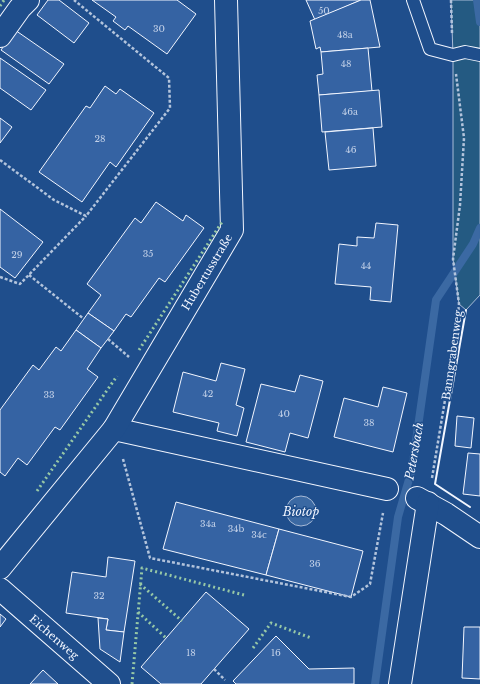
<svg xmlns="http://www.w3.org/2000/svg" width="480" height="684" font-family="'Libre Baskerville',serif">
	<rect width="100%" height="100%" fill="#1f4e8c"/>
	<path fill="#245a82" stroke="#a8bbd7" d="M451,0H480V295L466,310L459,304L453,259V55Z"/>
	<circle fill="#3b69a3" stroke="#a8bbd7" cx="301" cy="511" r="15"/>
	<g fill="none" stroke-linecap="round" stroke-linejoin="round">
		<g stroke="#3b69a3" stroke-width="8">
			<path d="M477,0L480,22"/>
			<path d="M375,684L398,517L412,469L436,300L473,244L480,228"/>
		</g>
	</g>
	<g fill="#3563a3" stroke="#f2f6ff">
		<path d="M48,0H59L89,23L74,43L37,15Z"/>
		<path d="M92,0H177L196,14L167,54L128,26L125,30L113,21L116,17Z"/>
		<path d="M306,0H361L315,20Z"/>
		<path d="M361,0H370L380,47L321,52L320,47L316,49L310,21Z"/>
		<path d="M15,30L64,64L49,84L1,50Z"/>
		<path d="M368,48L372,91L319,95L317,75L323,74L321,52Z"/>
		<path d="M0,58L46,90L31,110L0,88Z"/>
		<path d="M105,86L116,94L120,89L154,113L116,167L110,162L82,202L39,172L86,106L90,108Z"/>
		<path d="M379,90L382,127L322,132L319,95Z"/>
		<path d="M0,118L12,127L0,143Z"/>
		<path d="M373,128L376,166L329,170L325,132Z"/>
		<path d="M156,202L183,221L186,215L204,228L165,282L159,278L131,317L126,314L114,331L88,313L101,295L87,284L135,218L141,223Z"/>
		<path d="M0,209L43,242L15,278L0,267Z"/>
		<path d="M376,223L398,225L391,302L370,300L371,287L335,284L339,244L357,246V237L374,238Z"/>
		<path d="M88,313L114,331L101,348L76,330Z"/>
		<path d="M76,330L101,348L87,369L98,377L60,430L55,427L27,465L18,458L5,476L0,472V410L33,365L39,370L56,347L61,351Z"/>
		<path d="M221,363L245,369L236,405L244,408L237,436L217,431L219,423L173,412L183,372L216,381Z"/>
		<path d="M300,375L323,381L308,438L290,433L285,452L246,442L261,384L295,392Z"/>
		<path d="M383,387L407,393L393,452L334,437L344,398L378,407Z"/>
		<path d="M457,416L474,418L471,448L455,446Z"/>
		<path d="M468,453L480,454V496L463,494Z"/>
		<path d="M176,502L279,529L266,575L163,549Z"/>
		<path d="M279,529L363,551L351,597L266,575Z"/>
		<path d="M108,557L135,561L124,632L106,630L108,619L66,613L72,572L106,577Z"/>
		<path d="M206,592L249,629L201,684H161L141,667Z"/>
		<path d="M0,614L6,619L0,627Z"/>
		<path d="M98,618L108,619L106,630L124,632L120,662L100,649Z"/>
		<path d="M464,627H480V679L462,678Z"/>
		<path d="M276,636L309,669L354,668V684H236L233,681Z"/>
		<path d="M43,670L58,684H30Z"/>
	</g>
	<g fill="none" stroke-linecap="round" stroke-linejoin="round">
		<defs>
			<path id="lane" d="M413,0L430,49L453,55L465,52L480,55"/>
			<g id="street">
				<path d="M0,36L20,8L28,0"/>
				<path d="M114,429L387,489"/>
				<path d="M417,498L446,514L480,537"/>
				<path d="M0,568L114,429L232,230L226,0"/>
				<path d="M0,589L109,684"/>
				<path d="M400,684L428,503"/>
			</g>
		</defs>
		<use href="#lane" stroke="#f2f6ff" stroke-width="14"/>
		<use href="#street" stroke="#f2f6ff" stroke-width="24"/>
		<g stroke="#b3c4dc" stroke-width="2.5" stroke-dasharray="3 2" stroke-linecap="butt">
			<path d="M451,0L452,33"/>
			<path d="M0,160L54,200L86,216L170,108L169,78L74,0"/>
			<path d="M29,275L84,319"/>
			<path d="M0,277L20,284L86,216"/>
			<path d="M108,339L129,357"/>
			<path d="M123,459L150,558L351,597L370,584L383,513"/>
			<path d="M432,478L456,334L459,304L453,259L460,205L464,138L456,74"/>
			<path d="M214,669L225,680"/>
		</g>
		<use href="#lane" stroke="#1f4e8c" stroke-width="12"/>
		<use href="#street" stroke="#1f4e8c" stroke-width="22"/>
		<g stroke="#97c8a6" stroke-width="3" stroke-dasharray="2 3" stroke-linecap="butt">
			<path d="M0,6L4,0"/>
			<path d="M139,350L222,222"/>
			<path d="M37,491L117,376"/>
			<path d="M140,584L182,621"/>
			<path d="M138,612L166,638"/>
			<path d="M253,648L271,623L311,638"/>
			<path d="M132,684L142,568L244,595"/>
		</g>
		<path stroke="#f2f6ff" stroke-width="2" d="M466,310L435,484L470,507"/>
	</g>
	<g text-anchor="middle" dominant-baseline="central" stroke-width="3" stroke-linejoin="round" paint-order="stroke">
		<g font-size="9" fill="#c3d1e8">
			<text x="324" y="10">50</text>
			<text x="159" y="28">30</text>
			<text x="345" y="34">48a</text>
			<text x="346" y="63">48</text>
			<text x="350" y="111">46a</text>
			<text x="100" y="138">28</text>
			<text x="351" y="149">46</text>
			<text x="148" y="253">35</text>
			<text x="17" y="254">29</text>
			<text x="366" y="265">44</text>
			<text x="208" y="393">42</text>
			<text x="49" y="394">33</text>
			<text x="284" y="413">40</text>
			<text x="369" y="422">38</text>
			<text x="208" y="523">34a</text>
			<text x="236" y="528">34b</text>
			<text x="259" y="534">34c</text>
			<text x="315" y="563">36</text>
			<text x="99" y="595">32</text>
			<text x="191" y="652">18</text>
			<text x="276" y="652">16</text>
		</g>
		<g font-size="11" fill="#f2f6ff" stroke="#1f4e8c">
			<text transform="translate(207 272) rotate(-59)">Hubertusstraße</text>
			<text transform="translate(452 355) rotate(-82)">Banngrabenweg</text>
			<text transform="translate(54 637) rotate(41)">Eichenweg</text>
		</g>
		<g font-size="12" font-style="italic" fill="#f2f6ff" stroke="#1f4e8c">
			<text transform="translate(414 451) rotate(-80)">Petersbach</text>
			<text x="301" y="511">Biotop</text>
		</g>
	</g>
</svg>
